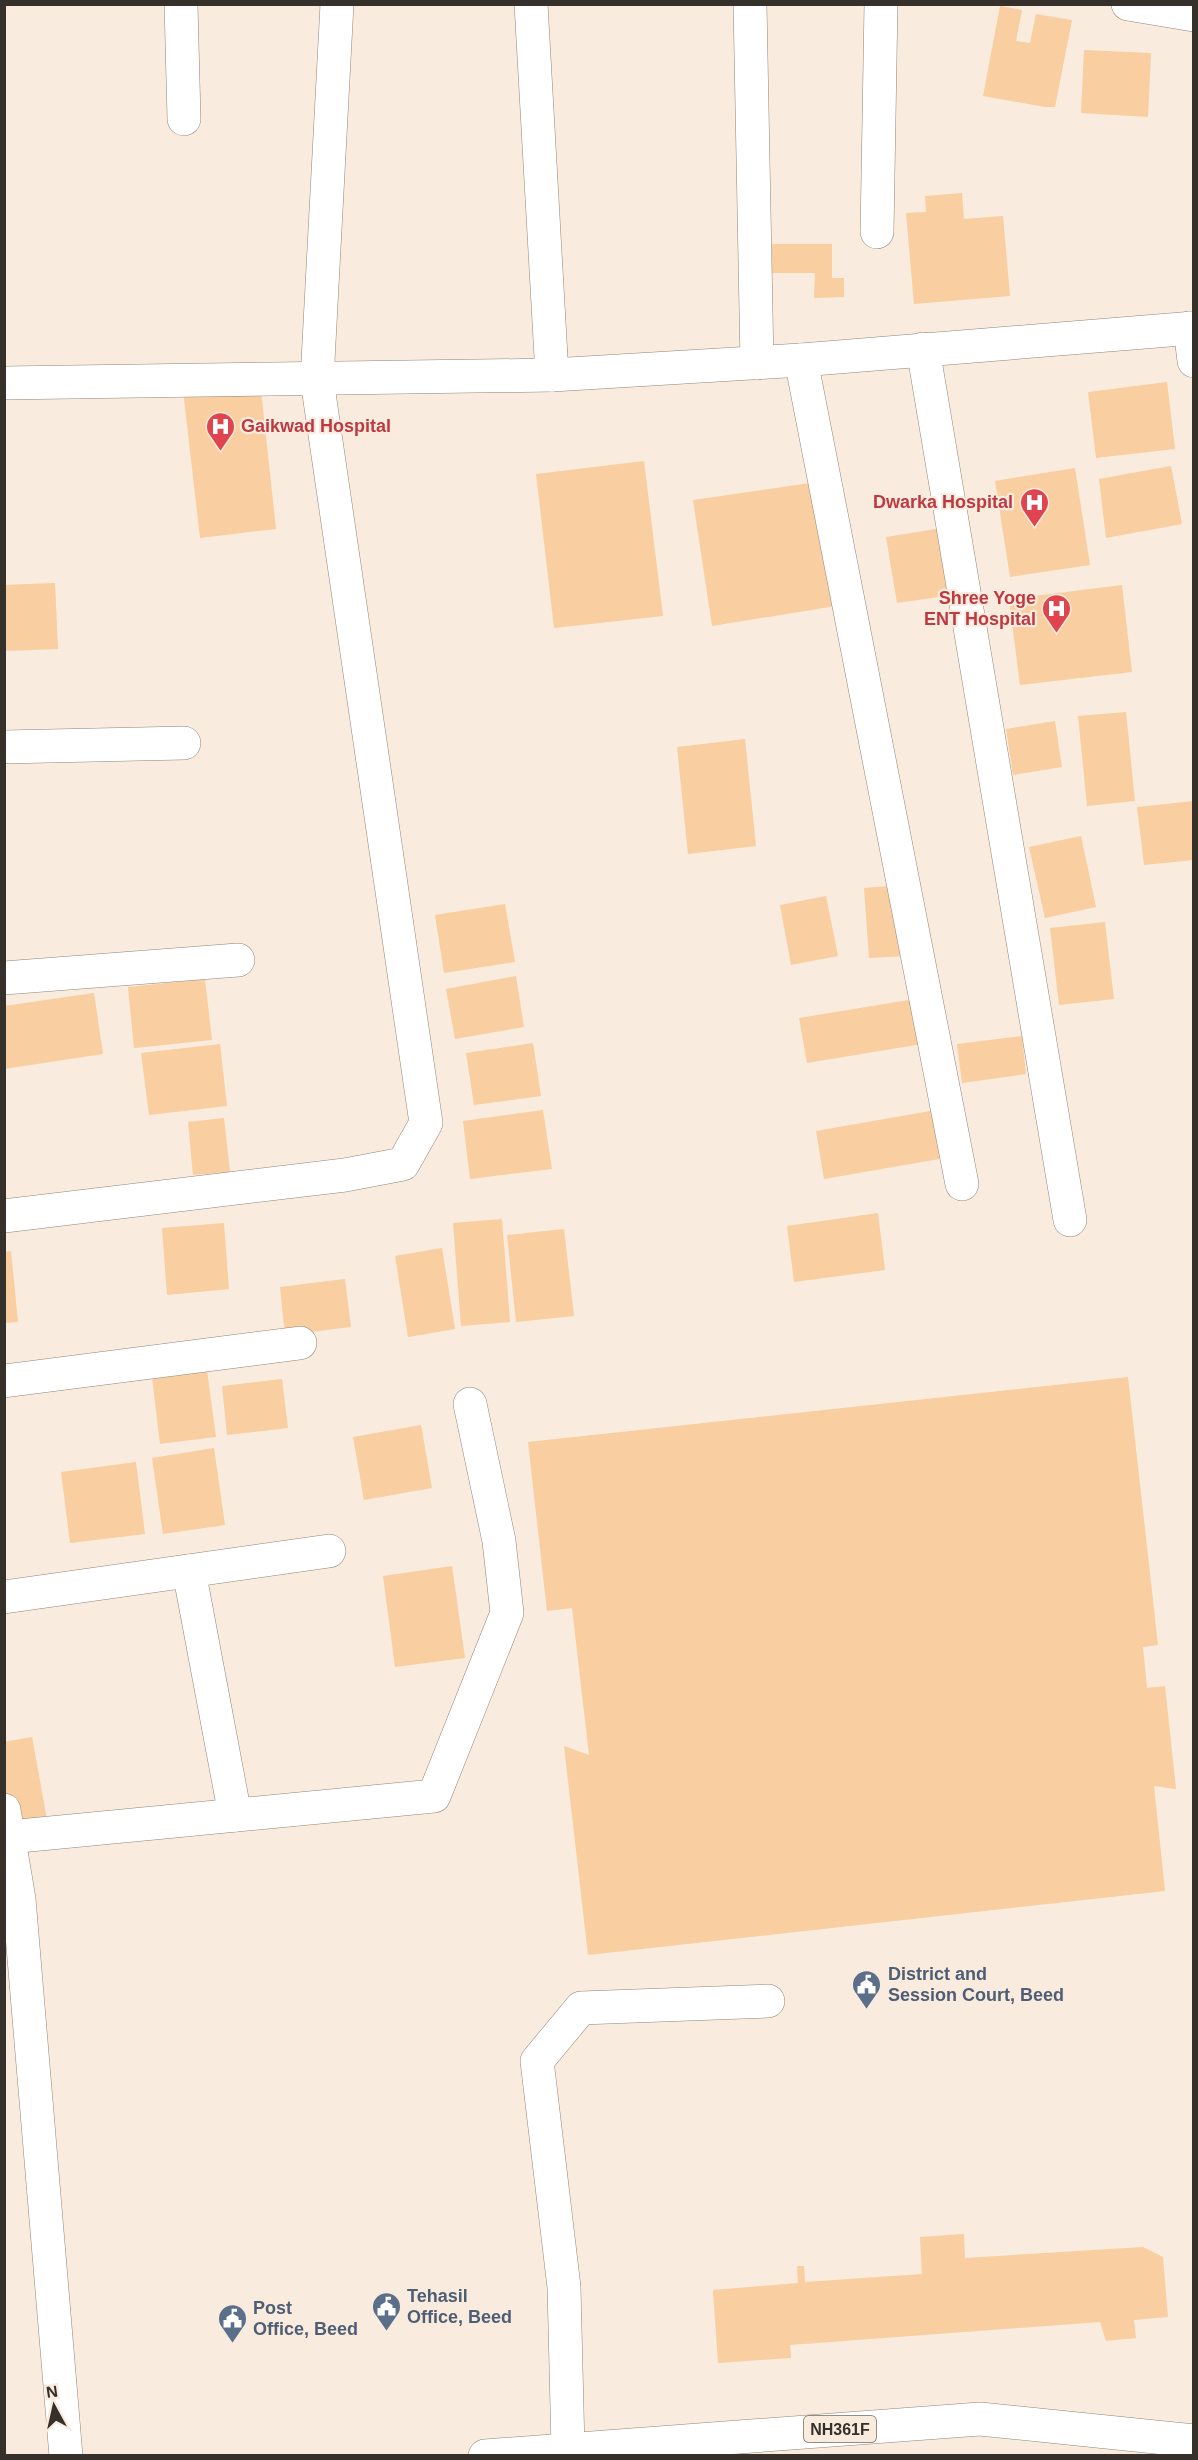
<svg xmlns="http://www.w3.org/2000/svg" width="1198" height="2460" font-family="Arial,sans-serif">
	<rect width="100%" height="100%" fill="#f9ebdd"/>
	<g fill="#f9cea0">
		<path d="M1000,6L1022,10L1016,41L1030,43L1036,14L1072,20L1055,107H1045L983,96Z"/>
		<path d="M1084,50L1151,53L1148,117L1081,113Z"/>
		<path d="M962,193L964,219L1003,216L1010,296L914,304L906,213L926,212L925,196Z"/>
		<path d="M772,244H832V278H844V297L814,298L815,273H772Z"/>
		<path d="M260,381L276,529L200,538L183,390Z"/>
		<path d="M1167,382L1175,449L1096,458L1088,392Z"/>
		<path d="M644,461L663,616L554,628L536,474Z"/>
		<path d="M1171,466L1182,524L1106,538L1099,479Z"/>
		<path d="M1075,468L1090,565L1010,577L995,481Z"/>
		<path d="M817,482L836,606L712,626L693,500Z"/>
		<path d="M942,528L952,595L897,603L886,537Z"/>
		<path d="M55,583L58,649L4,651V585Z"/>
		<path d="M1122,585L1132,672L1020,685L1009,599Z"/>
		<path d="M1126,712L1135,801L1087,806L1078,716Z"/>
		<path d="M1055,721L1062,767L1013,775L1006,729Z"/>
		<path d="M745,739L756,846L688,854L677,747Z"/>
		<path d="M1194,801V860L1144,865L1137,807Z"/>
		<path d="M1081,836L1096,907L1045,918L1029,847Z"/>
		<path d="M903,885L908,956L869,958L864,888Z"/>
		<path d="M826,896L838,956L791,965L780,905Z"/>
		<path d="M505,904L515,962L444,973L435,915Z"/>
		<path d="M1105,922L1114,999L1059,1005L1050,928Z"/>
		<path d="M516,976L524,1027L455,1039L446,989Z"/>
		<path d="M205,979L212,1040L134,1048L128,987Z"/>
		<path d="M94,993L103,1054L4,1069V1006Z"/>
		<path d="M921,998L928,1043L807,1063L799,1018Z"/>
		<path d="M1022,1036L1026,1074L962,1083L957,1044Z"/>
		<path d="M533,1043L541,1096L474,1105L466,1053Z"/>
		<path d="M220,1044L227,1106L149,1115L141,1053Z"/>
		<path d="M543,1110L552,1169L470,1179L463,1121Z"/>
		<path d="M936,1110L945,1158L824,1179L816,1131Z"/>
		<path d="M224,1118L230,1172L193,1175L188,1122Z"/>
		<path d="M878,1213L885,1270L794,1282L787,1226Z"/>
		<path d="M502,1219L510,1322L461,1326L453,1223Z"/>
		<path d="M224,1223L229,1289L167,1295L162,1228Z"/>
		<path d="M564,1229L574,1316L516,1322L507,1235Z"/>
		<path d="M442,1248L455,1329L408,1337L395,1256Z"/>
		<path d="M11,1251L18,1322L4,1323V1252Z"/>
		<path d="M345,1279L351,1327L285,1335L280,1287Z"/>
		<path d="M207,1370L216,1437L160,1444L152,1377Z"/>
		<path d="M1128,1377L1158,1645L1143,1647L1147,1688L1165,1686L1176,1789L1154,1786L1165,1891L588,1955L564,1746L589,1755L572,1608L547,1611L528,1442Z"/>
		<path d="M282,1379L288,1428L227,1435L222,1386Z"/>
		<path d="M421,1425L432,1488L364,1500L353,1437Z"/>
		<path d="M214,1448L225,1525L163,1534L152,1458Z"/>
		<path d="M136,1462L145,1534L70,1543L61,1472Z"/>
		<path d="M452,1566L465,1658L395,1667L383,1576Z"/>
		<path d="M32,1737L48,1825L4,1832V1742Z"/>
		<path d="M964,2234L965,2258L1143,2247L1163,2257L1168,2317L1134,2320L1136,2338L1106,2341L1100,2322L790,2345L791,2358L718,2363L713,2290L798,2283L797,2266H804L805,2282L922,2274L920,2237Z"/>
	</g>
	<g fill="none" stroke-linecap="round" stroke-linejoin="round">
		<defs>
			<g id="minor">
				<path d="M181,4L184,119"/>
				<path d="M531,4L552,375"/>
				<path d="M750,4L757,363"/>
				<path d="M1128,4L1194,15"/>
				<path d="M877,232L881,4"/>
				<path d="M1190,328L1194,361"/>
				<path d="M923,349L1070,1220"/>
				<path d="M801,360L962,1184"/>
				<path d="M4,383L552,375L801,360L1194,328"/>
				<path d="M4,747L184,743"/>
				<path d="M4,978L238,960"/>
				<path d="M4,1216L345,1175L403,1164L426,1123L317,380L337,4"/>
				<path d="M4,1381L300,1343"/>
				<path d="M189,1571L235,1815"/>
				<path d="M4,1597L329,1551"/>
				<path d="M4,1810L19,1899L66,2456"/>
				<path d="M9,1837L434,1796L507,1613L499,1541L470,1404"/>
				<path d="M568,2449L564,2287L537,2061L581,2008L768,2001"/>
			</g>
			<path id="trunk" d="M485,2456L980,2419L1194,2441"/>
		</defs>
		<use href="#minor" stroke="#928579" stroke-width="34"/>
		<use href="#trunk" stroke="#928579" stroke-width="34"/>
		<use href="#minor" stroke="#fff" stroke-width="33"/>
		<use href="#trunk" stroke="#fff" stroke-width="33"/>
	</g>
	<defs>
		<symbol id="hospital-pin" viewBox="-11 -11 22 30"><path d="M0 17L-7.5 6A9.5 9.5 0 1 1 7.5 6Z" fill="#e0444e" stroke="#f9ebdd"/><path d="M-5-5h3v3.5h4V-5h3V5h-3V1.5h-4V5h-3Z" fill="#fff"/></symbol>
		<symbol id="civic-pin" viewBox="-11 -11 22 30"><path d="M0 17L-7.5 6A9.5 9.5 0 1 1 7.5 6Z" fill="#5c6f8a" stroke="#f9ebdd"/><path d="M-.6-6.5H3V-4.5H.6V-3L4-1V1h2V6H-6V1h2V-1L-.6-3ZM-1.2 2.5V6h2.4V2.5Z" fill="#fff"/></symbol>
	</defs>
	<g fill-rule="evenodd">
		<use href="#hospital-pin" x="204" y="410" width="33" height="45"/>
		<use href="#hospital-pin" x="1018" y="486" width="33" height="45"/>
		<use href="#hospital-pin" x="1040" y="592" width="33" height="45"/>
		<use href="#civic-pin" x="850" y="1968" width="33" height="45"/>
		<use href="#civic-pin" x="370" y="2290" width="33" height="45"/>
		<use href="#civic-pin" x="216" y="2302" width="33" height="45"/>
	</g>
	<g text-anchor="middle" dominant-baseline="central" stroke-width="4.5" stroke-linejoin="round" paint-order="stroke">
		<rect fill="#f9ebdd" stroke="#706860" stroke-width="1.5" x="804" y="2416" width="72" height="26" rx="4.5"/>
		<g font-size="16" font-weight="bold" fill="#35302a">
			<text x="840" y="2429">NH361F</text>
		</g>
		<g font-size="18" font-weight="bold" fill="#be3a42" stroke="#f9ebdd" text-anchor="end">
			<text x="241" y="426" text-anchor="start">Gaikwad Hospital</text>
			<text x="1013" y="502">Dwarka Hospital</text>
			<text x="1036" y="598">Shree Yoge<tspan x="1036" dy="21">ENT Hospital</tspan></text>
		</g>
		<g font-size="18" font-weight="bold" fill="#4e5e75" stroke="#f9ebdd" text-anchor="start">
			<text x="888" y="1974">District and<tspan x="888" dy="21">Session Court, Beed</tspan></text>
			<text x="407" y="2296">Tehasil<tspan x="407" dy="21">Office, Beed</tspan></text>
			<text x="253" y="2308">Post<tspan x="253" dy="21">Office, Beed</tspan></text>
		</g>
	</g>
	<rect width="1198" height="2460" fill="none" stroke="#35302a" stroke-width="12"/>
	<g transform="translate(54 2406) rotate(352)" stroke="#f9ebdd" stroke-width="4.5" paint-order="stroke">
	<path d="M0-4.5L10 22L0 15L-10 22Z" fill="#35302a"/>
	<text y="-9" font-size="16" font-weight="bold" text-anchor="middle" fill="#35302a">N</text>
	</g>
</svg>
